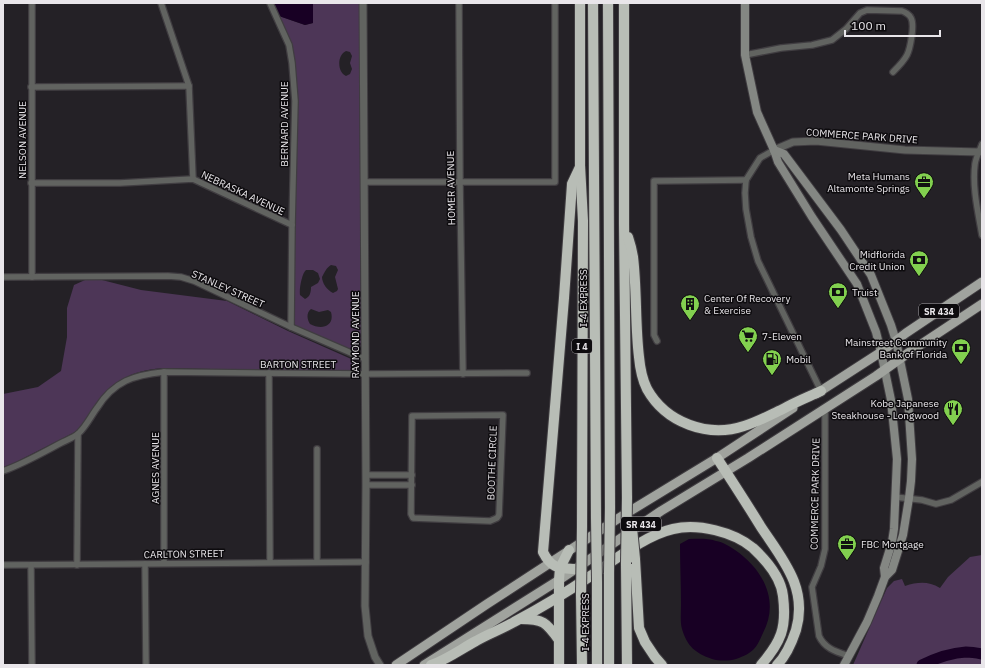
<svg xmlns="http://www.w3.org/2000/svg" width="985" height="668" font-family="'IBM Plex Sans',sans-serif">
	<rect width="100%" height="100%" fill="#242126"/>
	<g fill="#4d3657" fill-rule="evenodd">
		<path d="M313,3H359L361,344L360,347L354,351L294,325L295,226L298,100L295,63L292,44L279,16L305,25L313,23ZM346,51L350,52L352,56L350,63L352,69L350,74L346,76C337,72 337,55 346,51ZM331,265L336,266L338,270L335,277L338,289L337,291L333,293C327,290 322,283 322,277C324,273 327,267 331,265ZM313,270L318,273L320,279L318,283L311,287C311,292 310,297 305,299L300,295C299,289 302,273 306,270ZM311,309L319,312L328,310L331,312C335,327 321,330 310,324C307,319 306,313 311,309Z"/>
		<path d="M85,280H102L141,290L227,301L288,331L358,362V365L353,371L345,372L167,368C137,369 112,379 95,405C89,414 83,426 75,432L14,463L3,467V394L38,387L61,371L67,337V308L74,285Z"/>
		<path d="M982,555V665H853L887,588L894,581L902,579L905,586C918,582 928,581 940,588L948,577L970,557Z"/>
	</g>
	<g fill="#180024">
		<path d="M274,3H313V23L305,25L279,16Z"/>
		<path d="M689,539C698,539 707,538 716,541C723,542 729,546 735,550C763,569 780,601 763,633C756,649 753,653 736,659C729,661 719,661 712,659C695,653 687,646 682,629C680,622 681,612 681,604C681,584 680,564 680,544Z"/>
	</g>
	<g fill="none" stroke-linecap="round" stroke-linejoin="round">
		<path stroke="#180024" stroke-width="11" d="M922,665C936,658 951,653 966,652C971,652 977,653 982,654"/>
		<defs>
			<g id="minor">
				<path d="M32,3V277"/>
				<path d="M161,3L189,86L193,179"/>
				<path d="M270,3L289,45L292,63L295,101L292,225L291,327"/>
				<path d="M459,3L460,183L463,374"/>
				<path d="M745,55L781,48L812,45L832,40L846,29L860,13L867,10L902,11C905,12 910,15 911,18C915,25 910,49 907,55C904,61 898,67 893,72"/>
				<path d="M31,87L189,86"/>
				<path d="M982,144C980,150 976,157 975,164C972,187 978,212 982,235"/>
				<path d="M774,150L760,158L746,180L745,193L746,209L751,237L758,261L821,391"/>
				<path d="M364,182H555V3"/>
				<path d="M31,183H120L193,179L292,225"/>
				<path d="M3,277L168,276L181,277L194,281L291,327L365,359"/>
				<path d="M657,341L654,335V181L746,180"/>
				<path d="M164,372V563"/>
				<path d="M269,373L270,562"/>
				<path d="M825,409V549L821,566L812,587L819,636C825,649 837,652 849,656"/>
				<path d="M503,415L499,515L497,518L490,521L413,518L411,514L412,416Z"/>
				<path d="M317,449V562"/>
				<path d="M3,471C23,464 42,453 61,443C67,440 75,437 79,433C87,425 91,416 97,408C114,381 134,375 164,372L365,374L527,373"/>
				<path d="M366,475H412"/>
				<path d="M366,485H412"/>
				<path d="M895,497L922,500L936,504L951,500L982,482"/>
				<path d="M145,564L146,665"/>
				<path d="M3,565L366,562"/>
				<path d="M31,565L32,665"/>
				<path d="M77,565L78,434"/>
			</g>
			<g id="tertiary">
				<path d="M363,3L366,485L365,606L368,636L375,657L380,665"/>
				<path d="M774,150L793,142L816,141L905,150L979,152"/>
			</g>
			<g id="secondary">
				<path d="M745,3V55L757,112L774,150L778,162L812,217L857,284L876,332L881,352L891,400L897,459L894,529L892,542L884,568L885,577L878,596L867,622L844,665"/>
				<path d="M774,150L784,154L841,230L871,275L891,325L896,341L908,399L912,459L911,481L909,498L903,535L892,570L885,577"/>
			</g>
			<g id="primary">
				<path d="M816,394L881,352L906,333L982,282"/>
				<path d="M396,665L487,604L622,516L717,458L793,408"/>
				<path d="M424,665L559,580L661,511L748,458L876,376L911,351L982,304"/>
			</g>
			<g id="motorway">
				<path d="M580,3V165L583,221L582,527"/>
				<path d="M593,3L596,518"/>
				<path d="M608,3L610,508"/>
				<path d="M624,3V224L627,498"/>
				<path d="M628,237C630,243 632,250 633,257C637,290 635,324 639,357C640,368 642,379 647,389C666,423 708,438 744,426C758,422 770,415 783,409C795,402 808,397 821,391"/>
				<path d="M717,458C732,481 747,504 761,527C783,560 808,588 796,630C792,642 786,656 777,665"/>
				<path d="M635,559L639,628L645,642L655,657L662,665"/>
				<path d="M626,564L627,665"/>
				<path d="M574,569C558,568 551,568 543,552L564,298L572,184L580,167"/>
				<path d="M581,594L582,665"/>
				<path d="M521,619C543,619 546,622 559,640"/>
				<path d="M431,665C446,660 461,649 476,641C488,634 502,629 514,622C541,608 567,592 592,575C616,559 646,535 673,529C698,523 734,532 753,548C767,561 781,577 783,596C787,628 781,642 761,665"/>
				<path d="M559,665V580L560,568L569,550"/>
				<path d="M597,665V582"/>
				<path d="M609,665V573"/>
			</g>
		</defs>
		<use href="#minor" stroke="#403d41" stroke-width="8"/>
		<use href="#tertiary" stroke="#403d41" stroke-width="9"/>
		<use href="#secondary" stroke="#403d41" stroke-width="10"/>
		<use href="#primary" stroke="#403d41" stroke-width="11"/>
		<use href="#motorway" stroke="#403d41" stroke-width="12"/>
		<use href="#minor" stroke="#616360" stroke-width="5.5"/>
		<use href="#tertiary" stroke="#616360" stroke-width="7"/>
		<use href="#secondary" stroke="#848783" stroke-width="8"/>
		<use href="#primary" stroke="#a0a39e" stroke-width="9"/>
		<use href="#motorway" stroke="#b8bdb6" stroke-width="10"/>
		<defs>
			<g id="motorway-bridge">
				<path d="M596,518L597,582"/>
				<path d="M632,528L635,559"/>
				<path d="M626,564L627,498"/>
				<path d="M609,573L610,508"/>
				<path d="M581,594L582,527"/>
			</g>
		</defs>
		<use href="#motorway-bridge" stroke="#403d41" stroke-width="12" stroke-linecap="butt"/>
		<use href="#motorway-bridge" stroke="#b8bdb6" stroke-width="10"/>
	</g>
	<defs>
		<symbol id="office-pin" viewBox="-11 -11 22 30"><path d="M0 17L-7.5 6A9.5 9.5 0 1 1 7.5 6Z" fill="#82d04f" stroke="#0d0b0e"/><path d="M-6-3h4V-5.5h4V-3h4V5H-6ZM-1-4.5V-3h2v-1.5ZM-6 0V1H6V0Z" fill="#111"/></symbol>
		<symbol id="bank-pin" viewBox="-11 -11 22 30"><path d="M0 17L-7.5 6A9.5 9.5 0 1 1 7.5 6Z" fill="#82d04f" stroke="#0d0b0e"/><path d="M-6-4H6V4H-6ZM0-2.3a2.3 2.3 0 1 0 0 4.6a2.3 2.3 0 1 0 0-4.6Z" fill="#111"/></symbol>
		<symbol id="building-pin" viewBox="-11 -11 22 30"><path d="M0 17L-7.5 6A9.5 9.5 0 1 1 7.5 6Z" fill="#82d04f" stroke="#0d0b0e"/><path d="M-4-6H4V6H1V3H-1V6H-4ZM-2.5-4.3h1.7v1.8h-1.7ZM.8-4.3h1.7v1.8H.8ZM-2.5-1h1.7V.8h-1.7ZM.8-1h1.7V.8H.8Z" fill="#111"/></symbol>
		<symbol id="supermarket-pin" viewBox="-11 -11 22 30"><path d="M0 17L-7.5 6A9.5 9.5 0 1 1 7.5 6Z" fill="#82d04f" stroke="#0d0b0e"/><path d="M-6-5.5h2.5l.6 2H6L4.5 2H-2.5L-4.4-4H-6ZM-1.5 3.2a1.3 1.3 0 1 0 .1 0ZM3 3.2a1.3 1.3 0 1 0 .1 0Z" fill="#111"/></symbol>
		<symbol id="fuel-pin" viewBox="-11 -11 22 30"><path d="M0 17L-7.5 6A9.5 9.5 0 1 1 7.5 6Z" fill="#82d04f" stroke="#0d0b0e"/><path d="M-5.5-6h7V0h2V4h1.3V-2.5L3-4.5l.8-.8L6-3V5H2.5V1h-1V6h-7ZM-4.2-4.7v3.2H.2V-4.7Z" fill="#111"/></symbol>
		<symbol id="restaurant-pin" viewBox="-11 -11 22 30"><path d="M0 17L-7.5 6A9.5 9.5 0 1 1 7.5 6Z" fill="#82d04f" stroke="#0d0b0e"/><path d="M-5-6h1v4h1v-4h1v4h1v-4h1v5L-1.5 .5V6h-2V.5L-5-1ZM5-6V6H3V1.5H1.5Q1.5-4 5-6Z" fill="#111"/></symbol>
	</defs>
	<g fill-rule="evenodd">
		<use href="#office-pin" x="913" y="171" width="22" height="30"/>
		<use href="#bank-pin" x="908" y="249" width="22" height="30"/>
		<use href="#bank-pin" x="827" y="281" width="22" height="30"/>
		<use href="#building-pin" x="679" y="293" width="22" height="30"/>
		<use href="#supermarket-pin" x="737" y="325" width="22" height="30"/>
		<use href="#bank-pin" x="950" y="337" width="22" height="30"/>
		<use href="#fuel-pin" x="761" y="348" width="22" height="30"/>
		<use href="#restaurant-pin" x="942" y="398" width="22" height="30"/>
		<use href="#office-pin" x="836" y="533" width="22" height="30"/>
	</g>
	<g text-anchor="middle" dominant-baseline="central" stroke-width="3" stroke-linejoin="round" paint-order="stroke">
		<g fill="#0d0b0e" stroke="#a7a4a8" stroke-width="1">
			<rect x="919" y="304" width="40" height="14" rx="3"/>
			<rect x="572" y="339" width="20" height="14" rx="3"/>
			<rect x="621" y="517" width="40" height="14" rx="3"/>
		</g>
		<g font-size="9" font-weight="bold" fill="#e9e6ea">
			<text x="939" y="311">SR 434</text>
			<text x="582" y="346">I 4</text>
			<text x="641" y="524">SR 434</text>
		</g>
		<g font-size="10" fill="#e9e6ea" stroke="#0d0b0e">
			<text transform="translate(284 124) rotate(-90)">BERNARD AVENUE</text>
			<text transform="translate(862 136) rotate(4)">COMMERCE PARK DRIVE</text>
			<text transform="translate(22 140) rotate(-90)">NELSON AVENUE</text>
			<text transform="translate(451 188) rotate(-91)">HOMER AVENUE</text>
			<text transform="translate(243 193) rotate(25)">NEBRASKA AVENUE</text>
			<text transform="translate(228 289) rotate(24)">STANLEY STREET</text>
			<text transform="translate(583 298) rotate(-90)">I-4 EXPRESS</text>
			<text transform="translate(355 335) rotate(-90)">RAYMOND AVENUE</text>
			<text x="298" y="364">BARTON STREET</text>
			<text transform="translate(492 463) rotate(-88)">BOOTHE CIRCLE</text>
			<text transform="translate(155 468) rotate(-90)">AGNES AVENUE</text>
			<text transform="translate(815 494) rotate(-89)">COMMERCE PARK DRIVE</text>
			<text transform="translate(184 554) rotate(-1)">CARLTON STREET</text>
			<text transform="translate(585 622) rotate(-90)">I-4 EXPRESS</text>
		</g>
		<g font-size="10" fill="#e9e6ea" stroke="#0d0b0e" text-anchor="start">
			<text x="910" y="176" text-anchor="end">Meta Humans<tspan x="910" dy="12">Altamonte Springs</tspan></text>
			<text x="905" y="254" text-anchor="end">Midflorida<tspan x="905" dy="12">Credit Union</tspan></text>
			<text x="852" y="292">Truist</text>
			<text x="704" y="298">Center Of Recovery<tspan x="704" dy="12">&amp; Exercise</tspan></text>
			<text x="762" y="336">7-Eleven</text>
			<text x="947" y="342" text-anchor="end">Mainstreet Community<tspan x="947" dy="12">Bank of Florida</tspan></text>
			<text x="786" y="359">Mobil</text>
			<text x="939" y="403" text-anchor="end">Kobe Japanese<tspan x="939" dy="12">Steakhouse - Longwood</tspan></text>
			<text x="861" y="544">FBC Mortgage</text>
		</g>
	</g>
	<rect width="985" height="668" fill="none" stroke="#e9e6ea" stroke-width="8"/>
	<path d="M845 30v6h95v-6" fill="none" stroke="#e9e6ea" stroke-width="2"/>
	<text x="851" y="30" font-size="12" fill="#e9e6ea" stroke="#0d0b0e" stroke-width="3" paint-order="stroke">100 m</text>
</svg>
